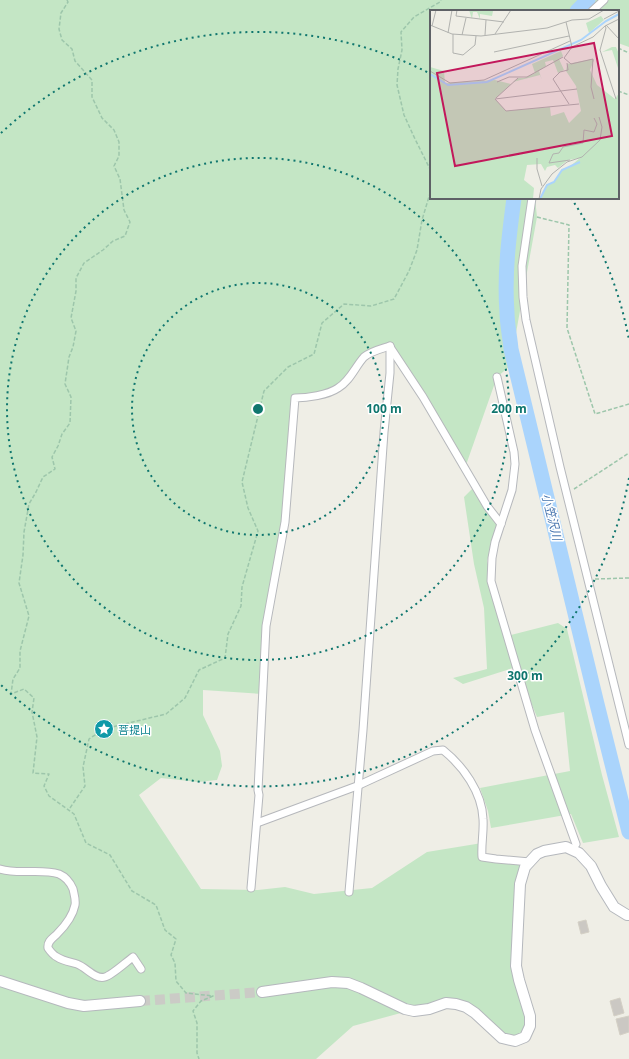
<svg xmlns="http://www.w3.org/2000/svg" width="629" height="1059" font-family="'Open Sans','Noto Sans JP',sans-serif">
	<rect width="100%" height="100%" fill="#efeee6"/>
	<g fill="#c4e6c5">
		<path d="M0,0H629V47L618,43V11H431V198H535L537,217L510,366L497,377L466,465L390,347L366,356L337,389L295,398L285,522L266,626L263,694L203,690V715L220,751L222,766L217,780L198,782L161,778L139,795L201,889L258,890L285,887L314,894L372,888L427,852L482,843V857L526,862L518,939L530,1026L515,1041L456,998L353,1026L316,1059H0Z"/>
		<path d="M475,486L499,521L487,561L507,636L558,623L567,629L602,775L619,837L583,843L571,814L491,828L488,811L480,788L570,771L564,712L537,717L516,667L463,684L453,678L487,669L484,608L474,564L464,497Z"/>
	</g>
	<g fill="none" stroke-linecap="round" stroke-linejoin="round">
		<g stroke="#aad4fc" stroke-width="15">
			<path d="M577,11L588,0"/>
			<path d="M514,198C509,236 504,274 507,312C507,324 510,337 511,349L597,704L629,832"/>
		</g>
	</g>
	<g fill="#cbc8c3" stroke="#d4d0c5">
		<path d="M586,920L589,932L581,934L578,922Z"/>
		<path d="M620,998L624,1013L614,1016L610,1001Z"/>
		<path d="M629,1016V1032L620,1035L616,1019Z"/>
	</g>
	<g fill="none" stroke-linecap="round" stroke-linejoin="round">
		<path stroke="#cbcbc6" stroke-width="10" stroke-dasharray="10 5" stroke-linecap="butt" d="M140,1001L262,992"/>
		<defs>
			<g id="street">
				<path d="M592,11L604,0"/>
				<path d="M532,198L522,266L523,297L526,320L560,467L629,745"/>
				<path d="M390,347L423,397L487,506L501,524"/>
				<path d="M497,377L514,452L515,464L512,490L495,542L492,558L491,581L535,730L576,844"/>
				<path d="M257,823L357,786L433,751L443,750C463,766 482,792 483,819C484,831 481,844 482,857L496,859L530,862"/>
				<path d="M0,869C19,875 40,868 59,874C66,877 70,882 73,889C74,894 76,900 75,905C73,915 65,926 57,934C53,938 47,941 48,948C50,951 53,955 57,957C63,961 70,962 77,964C86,967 95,980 105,977C112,975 126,962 133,957L141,969"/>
				<path d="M251,888L259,795L258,790L266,626L285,522L295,398C307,398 328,395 338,388C350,381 355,367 364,357C371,351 381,349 390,346"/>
				<path d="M349,892L363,730L384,432L390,373V346"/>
			</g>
			<g id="secondary">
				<path d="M0,981L68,1003L84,1006L140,1001"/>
				<path d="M262,992L332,982L348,983L361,988L405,1009L414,1011L429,1009L446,1003L456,1004L466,1007L475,1013L502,1038L515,1041L525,1037L530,1026V1016L519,980L516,966L520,884L525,867L537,854L544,851L566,847L579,853L591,866L601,886L614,907L627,915H629"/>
			</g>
		</defs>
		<use href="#street" stroke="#b6b8bc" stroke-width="9"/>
		<use href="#secondary" stroke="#b5b8bd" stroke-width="12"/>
		<g stroke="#9dc6ab" stroke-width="1.5" stroke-dasharray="4 2" stroke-linecap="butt">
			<path d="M67,0L68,2L61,13L59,29L62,40L72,49L75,61L92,80V97L102,118L114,130L119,142V156L114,166L120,179L124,210L130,222L125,236L113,241L103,250L84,263L76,278V291L71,318L76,331L73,347L69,357L65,384L71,397L70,423L62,434L58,446L52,457L55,469L43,477L36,492L29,504L24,532L23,555L19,583L29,616L20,651V668L13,679L11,694L24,689L34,698L32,712L37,737L33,773L49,774L44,786L49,796L74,814L86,843L110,855L132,891L156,905L165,930L176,939L171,955L175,963L176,981L186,993L213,996L201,1001L193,1011L197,1023V1053L199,1059"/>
			<path d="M618,48L629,53"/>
			<path d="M618,91L629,95"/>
			<path d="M431,171L415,139L404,115L397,85L398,69L402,50L401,32L414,17L440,2L441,0"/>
			<path d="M537,217L569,225L567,328L595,414L629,404"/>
			<path d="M574,489L629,453"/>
			<path d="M595,579L629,578"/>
			<path d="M70,808L85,786L83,767L89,739L104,729L166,714L185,698L199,670L225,658L228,634L241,606L242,587L258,531L248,508L242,482L264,391L288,367L314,354L322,323L344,304L371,306L394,299L409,271L417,250L422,220L431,190"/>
		</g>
		<use href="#street" stroke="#fff" stroke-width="7"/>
		<use href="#secondary" stroke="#fff" stroke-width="10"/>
	</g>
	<g fill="none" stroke="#0f766e" stroke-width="2" stroke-dasharray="2 4">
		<circle cx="258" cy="409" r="126"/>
		<circle cx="258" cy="409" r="251"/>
		<path d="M629 478A377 377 0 0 1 1 685M1 133A377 377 0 0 1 429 73M571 198A377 377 0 0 1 629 340"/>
	</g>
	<defs>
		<symbol id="sight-disc" viewBox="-11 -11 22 22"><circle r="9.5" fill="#0f9aa8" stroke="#fff"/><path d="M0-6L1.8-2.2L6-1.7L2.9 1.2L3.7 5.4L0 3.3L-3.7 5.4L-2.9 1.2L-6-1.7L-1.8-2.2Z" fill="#fff"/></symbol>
	</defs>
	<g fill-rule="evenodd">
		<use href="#sight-disc" x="93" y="718" width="22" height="22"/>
	</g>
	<g text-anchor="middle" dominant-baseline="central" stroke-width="3" stroke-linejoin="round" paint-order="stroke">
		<g font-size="11" fill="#0d838f" stroke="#fff" text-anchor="start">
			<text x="118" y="729">菩提山</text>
		</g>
		<g font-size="12" font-style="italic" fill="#4674ae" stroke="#fff">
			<text transform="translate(552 517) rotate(76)">小笠沢川</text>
		</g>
	</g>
	<g transform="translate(430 10)">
		<rect width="189" height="189" fill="#efeee6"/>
		<path d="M39,0H69L63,1L62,6L50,4V9L47,2H43L42,9ZM171,6L174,10L159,23L156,13ZM182,37H186L189,44V61L182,40L172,42ZM131,41L133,46L129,49L134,60L128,63L123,50L115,52L116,56L109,61L112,70L110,65L83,72L88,68H94L105,63L102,54ZM162,49L164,50L160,60L167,75L185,89L189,83V189H111L117,175L124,172L132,159L138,158L150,148L138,150L128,158L125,155L117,157L115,161L111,154L97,155L94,170L104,178L103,189H0V57L14,61L15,73L65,70L81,74L65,89L76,101L120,97L121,106L134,102L139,113L151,101L146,76L136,61L137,54Z" fill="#c4e6c5"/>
		<path fill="none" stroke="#aad4fc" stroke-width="2" d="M0,64L18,75L57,72L151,30L176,11L189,4M110,189L117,175L124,172L132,160L150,152"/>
		<path fill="none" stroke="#b1b2af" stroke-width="1" d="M27,0L26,6L74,12M174,9L189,1M136,12L142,37L134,48L141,54L163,49L161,77L164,89M0,15L22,24L51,26L117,18L142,10L159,9L174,0M176,15L189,29M2,16L6,0M175,16L176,18L170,40L186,89M18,23L22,0M23,24V43L33,45L45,35L46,26M65,24L81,0M32,25L36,8M55,25L56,10M142,37L163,27L175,16L189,9M64,42L139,26M137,53L138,60L130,62L123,69L139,94M0,61L20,73L54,70L140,31M67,72L79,67H97L133,47M66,88L88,68M65,89L76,101L149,94M65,89L147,79M107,148V159L112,176M140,150L119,153L123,144L129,143L133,137L153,133L154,120L164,122L167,114L164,108M109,189L111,179L122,164L137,152L152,147L170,130L172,117L169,107"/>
		<path fill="#c2185b" fill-opacity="0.15" stroke="#c2185b" stroke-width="2" d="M164,33L182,126L25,156L7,63Z"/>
		<rect width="189" height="189" fill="none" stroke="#5e6166" stroke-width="2"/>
	</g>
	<circle cx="258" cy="409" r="6" fill="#0f766e" stroke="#fff" stroke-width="2"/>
	<g font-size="12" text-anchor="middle" font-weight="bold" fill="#0f766e" stroke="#fff" stroke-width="3" stroke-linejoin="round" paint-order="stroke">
		<text x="384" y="413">100 m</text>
		<text x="509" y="413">200 m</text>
		<text x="525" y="680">300 m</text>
	</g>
</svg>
